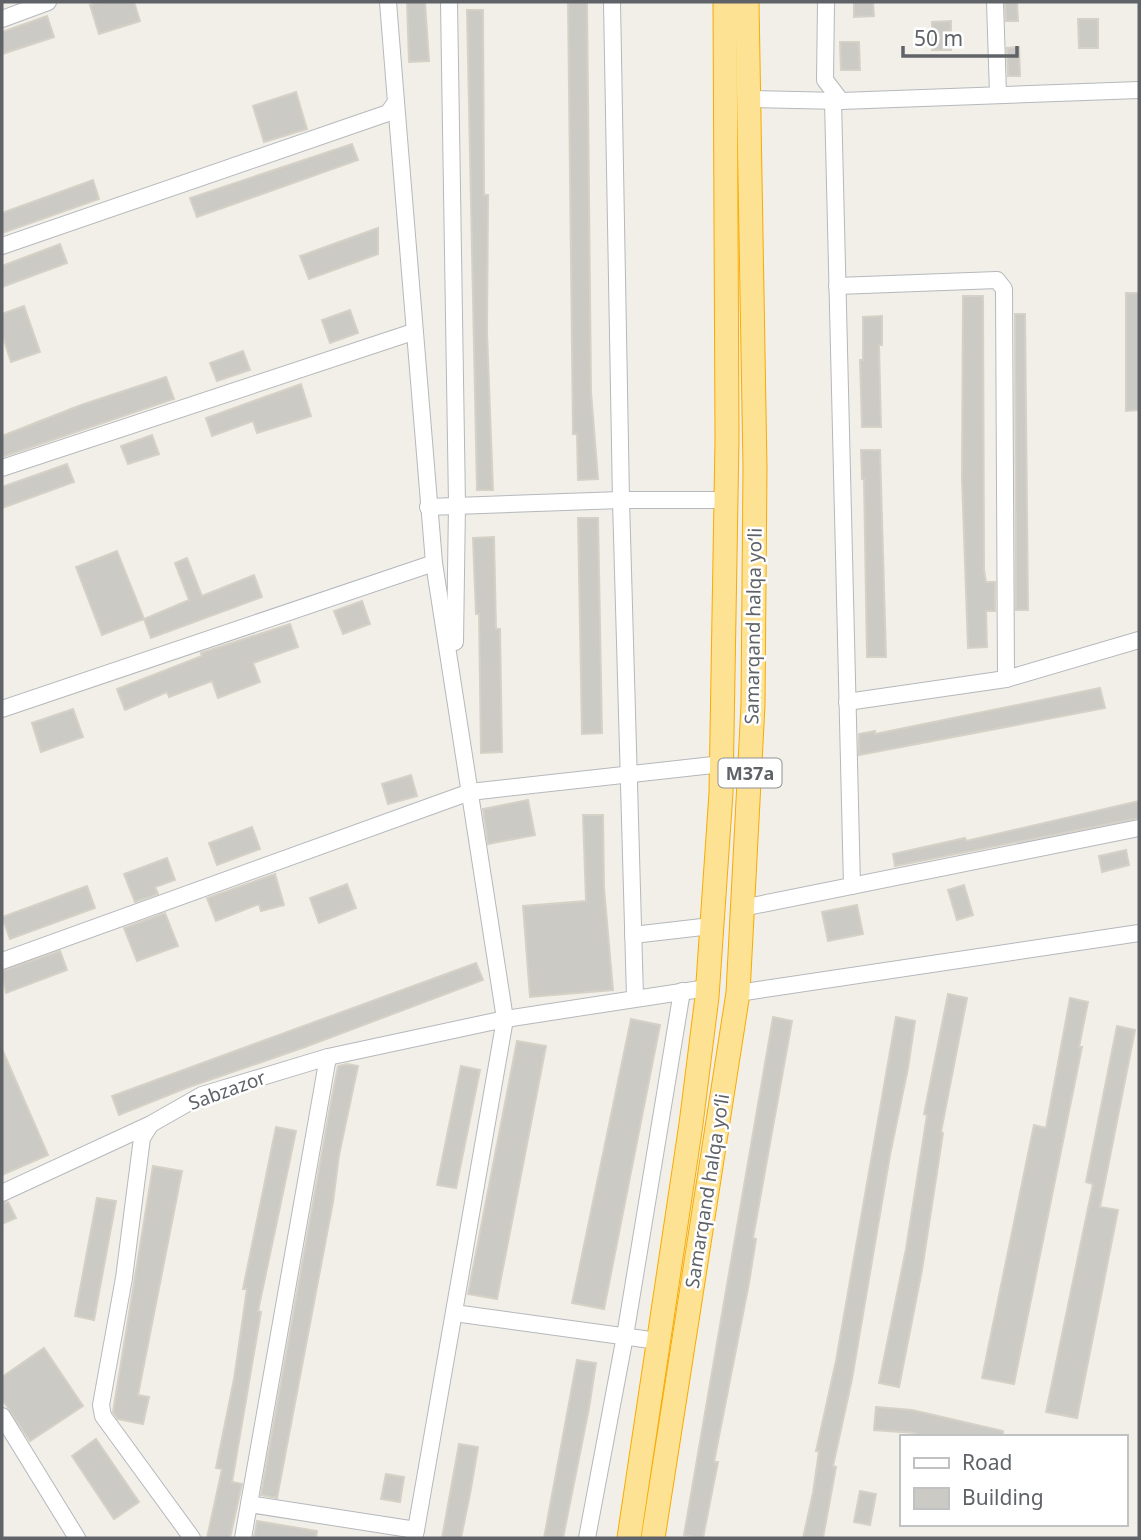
<svg xmlns="http://www.w3.org/2000/svg" width="1141" height="1540" font-family="'Noto Sans',sans-serif">
	<rect width="100%" height="100%" fill="#f1efe8"/>
	<g fill="#cccac5" stroke="#d6d1c6" stroke-width="2">
		<path d="M100,2H134L140,21L99,34L90,5Z"/>
		<path d="M407,2H425L429,61L409,62Z"/>
		<path d="M568,2H587L591,392L598,479L578,480L577,434H573Z"/>
		<path d="M854,2H873L874,16L854,17Z"/>
		<path d="M1005,2H1017L1018,21H1006Z"/>
		<path d="M467,10H483L484,195H488L487,332L493,490H477Z"/>
		<path d="M47,16L54,37L2,54V32Z"/>
		<path d="M1078,19H1098V48H1079Z"/>
		<path d="M951,21V50H932V22Z"/>
		<path d="M840,42H859L860,70H841Z"/>
		<path d="M1019,47L1020,76H1008L1007,48Z"/>
		<path d="M296,92L307,129L264,142L253,106Z"/>
		<path d="M352,144L358,160L197,217L190,198Z"/>
		<path d="M93,180L99,199L2,233V213Z"/>
		<path d="M378,228V254L309,279L300,256Z"/>
		<path d="M60,244L67,263L2,287V266Z"/>
		<path d="M1126,293H1139V410L1126,411Z"/>
		<path d="M963,296H983L984,570L986,582H995V611H986L987,647L968,648L962,478Z"/>
		<path d="M24,306L40,352L11,362L2,334V314Z"/>
		<path d="M350,310L358,333L330,343L322,320Z"/>
		<path d="M1015,314H1025L1028,610H1016Z"/>
		<path d="M882,316V345H879L881,427H862L860,360H863V317Z"/>
		<path d="M243,351L250,370L217,381L210,363Z"/>
		<path d="M166,377L174,399L2,457V436L81,405Z"/>
		<path d="M301,384L311,416L257,433L253,421L212,436L206,418Z"/>
		<path d="M152,435L159,454L128,464L121,446Z"/>
		<path d="M861,450H880L886,657H867L864,479H862Z"/>
		<path d="M67,464L74,482L2,508V487Z"/>
		<path d="M578,518H598L602,733L582,734Z"/>
		<path d="M494,537L496,629H500L502,752L481,753L479,614H476L473,538Z"/>
		<path d="M117,551L144,619L102,635L76,567Z"/>
		<path d="M187,558L202,596L254,575L262,597L151,638L144,619L189,600L175,563Z"/>
		<path d="M362,601L370,624L343,634L334,611Z"/>
		<path d="M290,624L298,647L253,663L260,682L218,698L212,681L169,697L167,692L125,710L117,689L202,656L201,653Z"/>
		<path d="M1100,688L1105,708L859,755V734L875,731V734Z"/>
		<path d="M73,709L83,737L41,752L32,723Z"/>
		<path d="M411,775L417,796L388,804L382,784Z"/>
		<path d="M528,800L535,835L488,844L483,809Z"/>
		<path d="M1139,801V818L895,866L893,854L965,838L966,841Z"/>
		<path d="M583,815H603L604,888L613,990L530,997L523,906L586,901Z"/>
		<path d="M252,827L260,849L217,865L209,843Z"/>
		<path d="M1126,850L1129,865L1102,872L1099,856Z"/>
		<path d="M167,858L175,880L155,887L158,894L135,902L124,874Z"/>
		<path d="M275,874L284,905L261,911L259,904L216,921L207,898Z"/>
		<path d="M347,884L356,908L319,923L310,898Z"/>
		<path d="M964,885L973,915L957,920L948,890Z"/>
		<path d="M87,886L95,908L10,939L2,917Z"/>
		<path d="M857,905L863,934L828,941L822,912Z"/>
		<path d="M165,913L178,946L137,961L124,928Z"/>
		<path d="M60,951L67,970L6,993L2,971Z"/>
		<path d="M476,963L483,980L305,1047L186,1088L119,1115L112,1096Z"/>
		<path d="M948,994L967,998L941,1132L943,1133L922,1270L899,1387L879,1383L906,1249L927,1115L924,1114Z"/>
		<path d="M1070,998L1088,1002L1079,1047H1082L1014,1384L982,1378L1034,1125L1046,1128Z"/>
		<path d="M773,1017L792,1021L753,1238L756,1239L749,1283L714,1462H718L703,1538H700L684,1535Z"/>
		<path d="M896,1017L915,1021L908,1068L890,1155L852,1379L833,1466L836,1467L823,1538H803L813,1493L819,1451H816L836,1361Z"/>
		<path d="M631,1019L660,1025L604,1309L572,1303Z"/>
		<path d="M1117,1026L1135,1030L1100,1207L1118,1210L1077,1418L1046,1412L1093,1184L1086,1182Z"/>
		<path d="M517,1041L546,1046L497,1299L468,1294Z"/>
		<path d="M2,1049L48,1155L2,1175Z"/>
		<path d="M347,1064L358,1066L339,1155L333,1202L277,1498L261,1495L330,1107L338,1066Z"/>
		<path d="M461,1066L480,1070L456,1188L437,1185Z"/>
		<path d="M276,1127L296,1131L258,1311L261,1312L232,1482L242,1484L230,1538H207L222,1469L216,1468L234,1379L247,1289H243Z"/>
		<path d="M153,1166L182,1171L138,1395L149,1397L143,1424L118,1419L113,1412Z"/>
		<path d="M97,1198L116,1201L94,1320L75,1316Z"/>
		<path d="M8,1202L16,1218L2,1224V1203Z"/>
		<path d="M44,1348L83,1406L30,1441L2,1399V1377Z"/>
		<path d="M577,1360L596,1363L589,1408L563,1538H544Z"/>
		<path d="M876,1407L912,1410L1003,1431V1437H914L915,1433L874,1430Z"/>
		<path d="M96,1439L139,1502L114,1519L72,1456Z"/>
		<path d="M459,1444L478,1447L470,1494L461,1538H442Z"/>
		<path d="M386,1474L404,1477L400,1502L381,1499Z"/>
		<path d="M860,1491L876,1494L870,1525L854,1522Z"/>
		<path d="M257,1521L317,1531L316,1538H254Z"/>
	</g>
	<g fill="none" stroke-linecap="round" stroke-linejoin="round">
		<defs>
			<g id="minor">
				<path d="M449,2L457,504L455,642"/>
				<path d="M612,2L621,500L635,997"/>
				<path d="M826,2L825,80L841,101"/>
				<path d="M995,2L998,94"/>
				<path d="M2,19L48,2"/>
				<path d="M750,99L841,101L1139,90"/>
				<path d="M833,101L852,886"/>
				<path d="M396,102L434,563L505,1019L416,1530"/>
				<path d="M2,246L388,113L396,102L388,2"/>
				<path d="M837,286L997,280L1004,289L1006,679"/>
				<path d="M2,468L413,332"/>
				<path d="M428,507L621,500H726"/>
				<path d="M847,702L1006,679L1139,640"/>
				<path d="M2,709L434,563"/>
				<path d="M742,908L1139,828"/>
				<path d="M633,935L711,926"/>
				<path d="M2,961L470,792L722,764"/>
				<path d="M738,993L1139,933"/>
				<path d="M2,1193L149,1125"/>
				<path d="M454,1313L658,1341"/>
				<path d="M2,1416L77,1538"/>
				<path d="M249,1504L328,1057"/>
				<path d="M192,1538L103,1416L101,1405L124,1278L142,1138L151,1124L202,1095L328,1057L505,1019L707,988"/>
				<path d="M243,1538L249,1504L416,1530L414,1538"/>
				<path d="M587,1538L625,1336L682,991"/>
			</g>
			<g id="highway">
				<path d="M629,1538L691,1124L707,997L721,793L727,439L725,2"/>
				<path d="M653,1538L738,993L753,705L755,468L747,2"/>
			</g>
		</defs>
		<use href="#minor" stroke="#b5b8bc" stroke-width="18"/>
		<use href="#highway" stroke="#f9ab00" stroke-width="25"/>
		<use href="#minor" stroke="#fff" stroke-width="16"/>
		<use href="#highway" stroke="#fde293" stroke-width="23"/>
	</g>
	<g text-anchor="middle" dominant-baseline="central" stroke-width="5" stroke-linejoin="round" paint-order="stroke">
		<rect fill="#fff" stroke="#8f9295" stroke-width="2" x="718.5" y="758.5" width="63" height="29" rx="5"/>
		<g font-size="18" font-weight="bold" fill="#5f6368">
			<text x="750" y="773">M37a</text>
		</g>
		<g font-size="19" fill="#5f6368" stroke="#fff">
			<text transform="translate(753 626) rotate(-89)">Samarqand halqa yoʻli</text>
			<text transform="translate(227 1090) rotate(-20)">Sabzazor</text>
			<text transform="translate(707 1191) rotate(-81)">Samarqand halqa yoʻli</text>
		</g>
	</g>
	<rect width="1141" height="1540" fill="none" stroke="#5f6368" stroke-width="7"/>
	<rect x="900" y="1435" width="228" height="91" fill="#ffffff" stroke="#bfc1c3" stroke-width="2"/>
	<rect x="914" y="1458" width="35" height="10" fill="#ffffff" stroke="#bfc1c3" stroke-width="2"/>
	<text x="962" y="1470" font-size="21" fill="#5f6368">Road</text>
	<rect x="914" y="1488" width="35" height="21" fill="#cccac5" stroke="#bfc1c3" stroke-width="2"/>
	<text x="962" y="1505" font-size="21" fill="#5f6368">Building</text>
	<path d="M903 46v10h114v-10" fill="none" stroke="#5f6368" stroke-width="3.5"/>
	<text x="914" y="46" font-size="21" fill="#5f6368" stroke="#ffffff" stroke-width="5" paint-order="stroke">50 m</text>
</svg>
